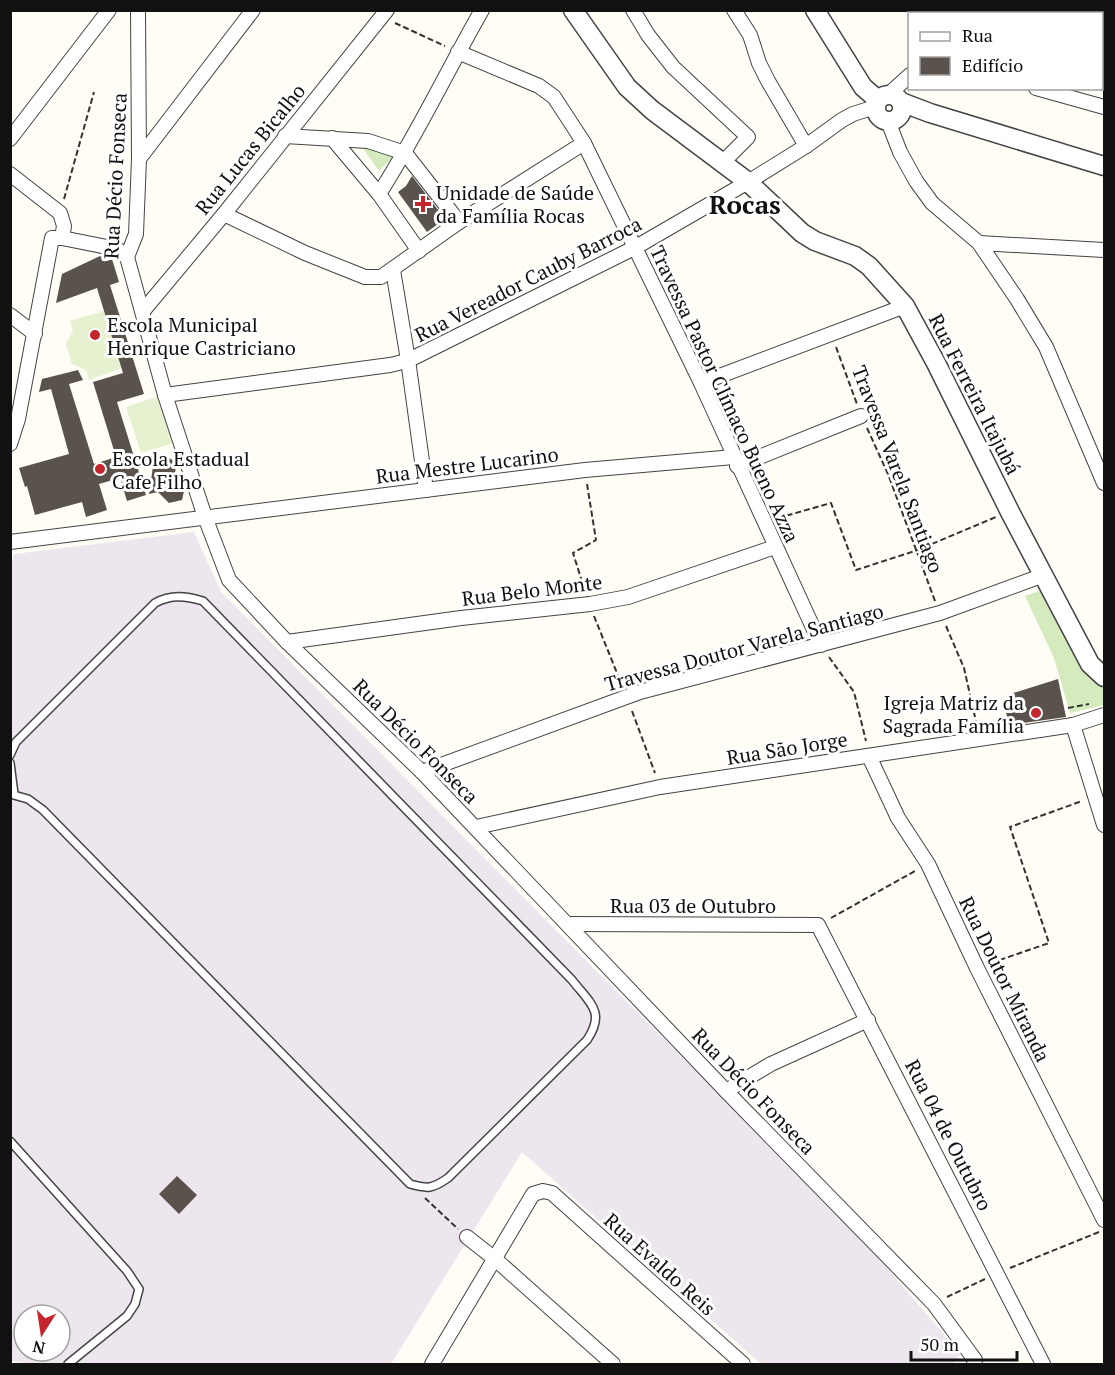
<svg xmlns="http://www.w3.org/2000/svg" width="1115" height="1375" font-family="'PT Serif',serif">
	<rect width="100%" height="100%" fill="#fffdf5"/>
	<path fill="#eee6ef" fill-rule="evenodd" d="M194,532L221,592L860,1237L961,1354L952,1364H761L522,1152L391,1364H31L11,1361V567L14,554ZM24,1315H60V1351H24Z"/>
	<g fill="#d5ebbd">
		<path d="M369,142L393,157L379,171L360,144Z"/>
		<path d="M1045,589L1104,683V705L1070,713L1054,658L1025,596Z"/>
	</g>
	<g fill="#e6f2cf">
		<path d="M104,311L122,368L89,380L86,370L72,364L66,344L73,331L70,321Z"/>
		<path d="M159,396L174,443L141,453L126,407Z"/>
	</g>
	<g fill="#5a524d">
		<path d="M412,176L445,219L427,232L398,192L406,186Z"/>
		<path d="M100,256L107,261L112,259L119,282L110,285L144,394L117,402L146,495L127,501L120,478L99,484L107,510L86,517L82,502L35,515L27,486L25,487L19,468L69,454L51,389L39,392L42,379L78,370L83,380L69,384L94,464L116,457L93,382L123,373L97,288L56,303L62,274Z"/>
		<path d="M166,456L177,463L174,477L185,487L182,500L169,503L158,492L149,494L154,459Z"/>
		<path d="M1058,679L1066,717L1009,725L1005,708L1009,707L1007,695Z"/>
		<path d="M177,1176L197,1195L179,1214L159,1194Z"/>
	</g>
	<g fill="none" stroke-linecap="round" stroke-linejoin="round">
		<defs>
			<g id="service">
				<path d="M10,755L16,742L155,603C171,594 186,596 203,601L572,980C590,1003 606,1012 587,1040L448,1178C432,1189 428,1189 410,1184L43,810L28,799L10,794"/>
				<path d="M10,763L14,794"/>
				<path d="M10,1141L127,1271L139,1289L135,1304L127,1316L68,1364"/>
			</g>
			<g id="minor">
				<path d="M138,10L139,159L136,234L127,257L165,395L205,517L229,580L287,642L422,772L726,1091L934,1304L975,1360L974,1364"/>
				<path d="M633,10L648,35L673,67L748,137L722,163"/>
				<path d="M734,10L750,35L759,63L768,81L806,146"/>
				<path d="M947,14L949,10"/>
				<path d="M458,52L539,86L554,97L584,143L701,383L821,645"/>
				<path d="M1036,88L1104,107"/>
				<path d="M888,95L910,75"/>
				<path d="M888,121L900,152L916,181L932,203L979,243L1017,299L1046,347L1104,483"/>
				<path d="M285,136L368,141L405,153L459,222"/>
				<path d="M332,138L379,194L419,251"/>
				<path d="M10,139L109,10"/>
				<path d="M139,159L253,10"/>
				<path d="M10,174L60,213L64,226L62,238"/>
				<path d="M379,194C417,135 447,71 482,10"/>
				<path d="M224,214L305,253L365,277H381L459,222L584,143"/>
				<path d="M979,243L1104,250"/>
				<path d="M393,270L408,360L426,490"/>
				<path d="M143,311L224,214L387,10"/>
				<path d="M10,315L35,334"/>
				<path d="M701,383L905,306"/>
				<path d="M165,395L390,365L407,361L636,247L748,182L806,146L842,120L853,114L875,107"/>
				<path d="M10,444L18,419L52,238H62L117,249L127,257"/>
				<path d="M737,466L861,416"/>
				<path d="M10,542L585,470L734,457"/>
				<path d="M287,642L461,618L590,604L628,597L775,547"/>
				<path d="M1073,725L1104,825"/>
				<path d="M869,756L898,818L928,864L977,968L1104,1220"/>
				<path d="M422,772L640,692L940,613L1044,575"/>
				<path d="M476,827L660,787L1073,725L1104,715"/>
				<path d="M568,924L818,925L1043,1364"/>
				<path d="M726,1091L771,1064L868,1020"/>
				<path d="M467,1237L495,1259L613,1364"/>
				<path d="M432,1364L533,1194L543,1191L552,1193L743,1364"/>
			</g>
			<g id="tertiary">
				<path d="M573,10L627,87L652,110L748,182L802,233L815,241L855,256L869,266L905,306L936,363L1010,512L1090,664L1104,677"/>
				<path d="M815,10L863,87L878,100"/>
				<circle cx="889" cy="108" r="13"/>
				<path d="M901,102L930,113L1104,166"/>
			</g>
		</defs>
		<use href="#service" stroke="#444" stroke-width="10"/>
		<use href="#minor" stroke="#444" stroke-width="16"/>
		<use href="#tertiary" stroke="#444" stroke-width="21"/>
		<g stroke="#333" stroke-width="2" stroke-dasharray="6 3" stroke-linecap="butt">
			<path d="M395,23L445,46"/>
			<path d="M64,199L94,92"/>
			<path d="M836,347L857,404"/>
			<path d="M867,428L888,474L935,601"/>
			<path d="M778,518L831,503L856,570L915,551L996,517"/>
			<path d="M585,591L573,553L596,540L587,484"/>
			<path d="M594,616L621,683"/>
			<path d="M946,626L964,668L977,726"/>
			<path d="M829,657L854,692L866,741"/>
			<path d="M1068,708L1089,704"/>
			<path d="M632,711L655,773"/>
			<path d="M831,918L915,871"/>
			<path d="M991,963L1049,943L1010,827L1082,801"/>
			<path d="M425,1198L458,1229"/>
			<path d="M1010,1268L1099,1232"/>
			<path d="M947,1297L985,1279"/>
		</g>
		<use href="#service" stroke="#fff" stroke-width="7"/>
		<use href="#minor" stroke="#fff" stroke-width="14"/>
		<use href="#tertiary" stroke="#fff" stroke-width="18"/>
	</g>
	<g fill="#c4262e" stroke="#fff" stroke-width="2">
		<path d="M420 195h6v6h6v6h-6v6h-6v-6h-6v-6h6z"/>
		<circle cx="95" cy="335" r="6"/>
		<circle cx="100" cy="469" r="6"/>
		<circle cx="1036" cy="713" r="6"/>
	</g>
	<g text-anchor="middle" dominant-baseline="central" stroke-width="6" stroke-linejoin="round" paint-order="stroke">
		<g font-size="20" fill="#111" stroke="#fff">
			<text transform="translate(250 149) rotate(-51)">Rua Lucas Bicalho</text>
			<text transform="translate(115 176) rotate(-87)">Rua Décio Fonseca</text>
			<text transform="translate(528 279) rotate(-27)">Rua Vereador Cauby Barroca</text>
			<text transform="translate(725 394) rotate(65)">Travessa Pastor Clímaco Bueno Azza</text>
			<text transform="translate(975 394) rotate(63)">Rua Ferreira Itajubá</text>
			<text transform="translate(467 465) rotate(-7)">Rua Mestre Lucarino</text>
			<text transform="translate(898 469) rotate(69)">Travessa Varela Santiago</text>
			<text transform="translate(532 590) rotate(-7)">Rua Belo Monte</text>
			<text transform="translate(744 647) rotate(-15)">Travessa Doutor Varela Santiago</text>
			<text transform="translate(416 741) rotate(45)">Rua Décio Fonseca</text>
			<text transform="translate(787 748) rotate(-9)">Rua São Jorge</text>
			<text x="693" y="905">Rua 03 de Outubro</text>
			<text transform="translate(1005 979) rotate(64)">Rua Doutor Miranda</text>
			<text transform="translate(754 1091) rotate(46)">Rua Décio Fonseca</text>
			<text transform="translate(949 1135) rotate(63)">Rua 04 de Outubro</text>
			<text transform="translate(660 1264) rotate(42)">Rua Evaldo Reis</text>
		</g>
		<g font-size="20" fill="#111" stroke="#fff" text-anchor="start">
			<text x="436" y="192">Unidade de Saúde<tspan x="436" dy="23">da Família Rocas</tspan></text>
			<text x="107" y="324">Escola Municipal<tspan x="107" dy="23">Henrique Castriciano</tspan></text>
			<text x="112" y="458">Escola Estadual<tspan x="112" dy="23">Cafe Filho</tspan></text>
			<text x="1024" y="702" text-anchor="end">Igreja Matriz da<tspan x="1024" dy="23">Sagrada Família</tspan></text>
		</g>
		<g font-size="26" font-weight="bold" fill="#111" stroke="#fff">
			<text x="745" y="204">Rocas</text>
		</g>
	</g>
	<rect width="1115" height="1375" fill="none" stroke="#111111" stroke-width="24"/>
	<rect x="908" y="12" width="195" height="78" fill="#ffffff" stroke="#a0a0a0" stroke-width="1.5"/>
	<rect x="920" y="32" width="30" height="9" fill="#ffffff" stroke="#a0a0a0" stroke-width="1.5"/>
	<text x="962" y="42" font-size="18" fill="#111111">Rua</text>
	<rect x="920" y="57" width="30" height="18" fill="#5a524d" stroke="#a0a0a0" stroke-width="1.5"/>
	<text x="962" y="72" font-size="18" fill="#111111">Edifício</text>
	<g transform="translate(42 1333) rotate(192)"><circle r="28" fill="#ffffff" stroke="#a0a0a0" stroke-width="1.5"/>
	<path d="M0-4.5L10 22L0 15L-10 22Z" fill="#c4262e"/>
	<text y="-9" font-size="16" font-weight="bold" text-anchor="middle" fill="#111111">N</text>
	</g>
	<path d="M911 1351v9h106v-9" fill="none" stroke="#111111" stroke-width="3"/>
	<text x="920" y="1351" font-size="18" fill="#111111" stroke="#ffffff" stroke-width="4.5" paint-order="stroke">50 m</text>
</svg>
